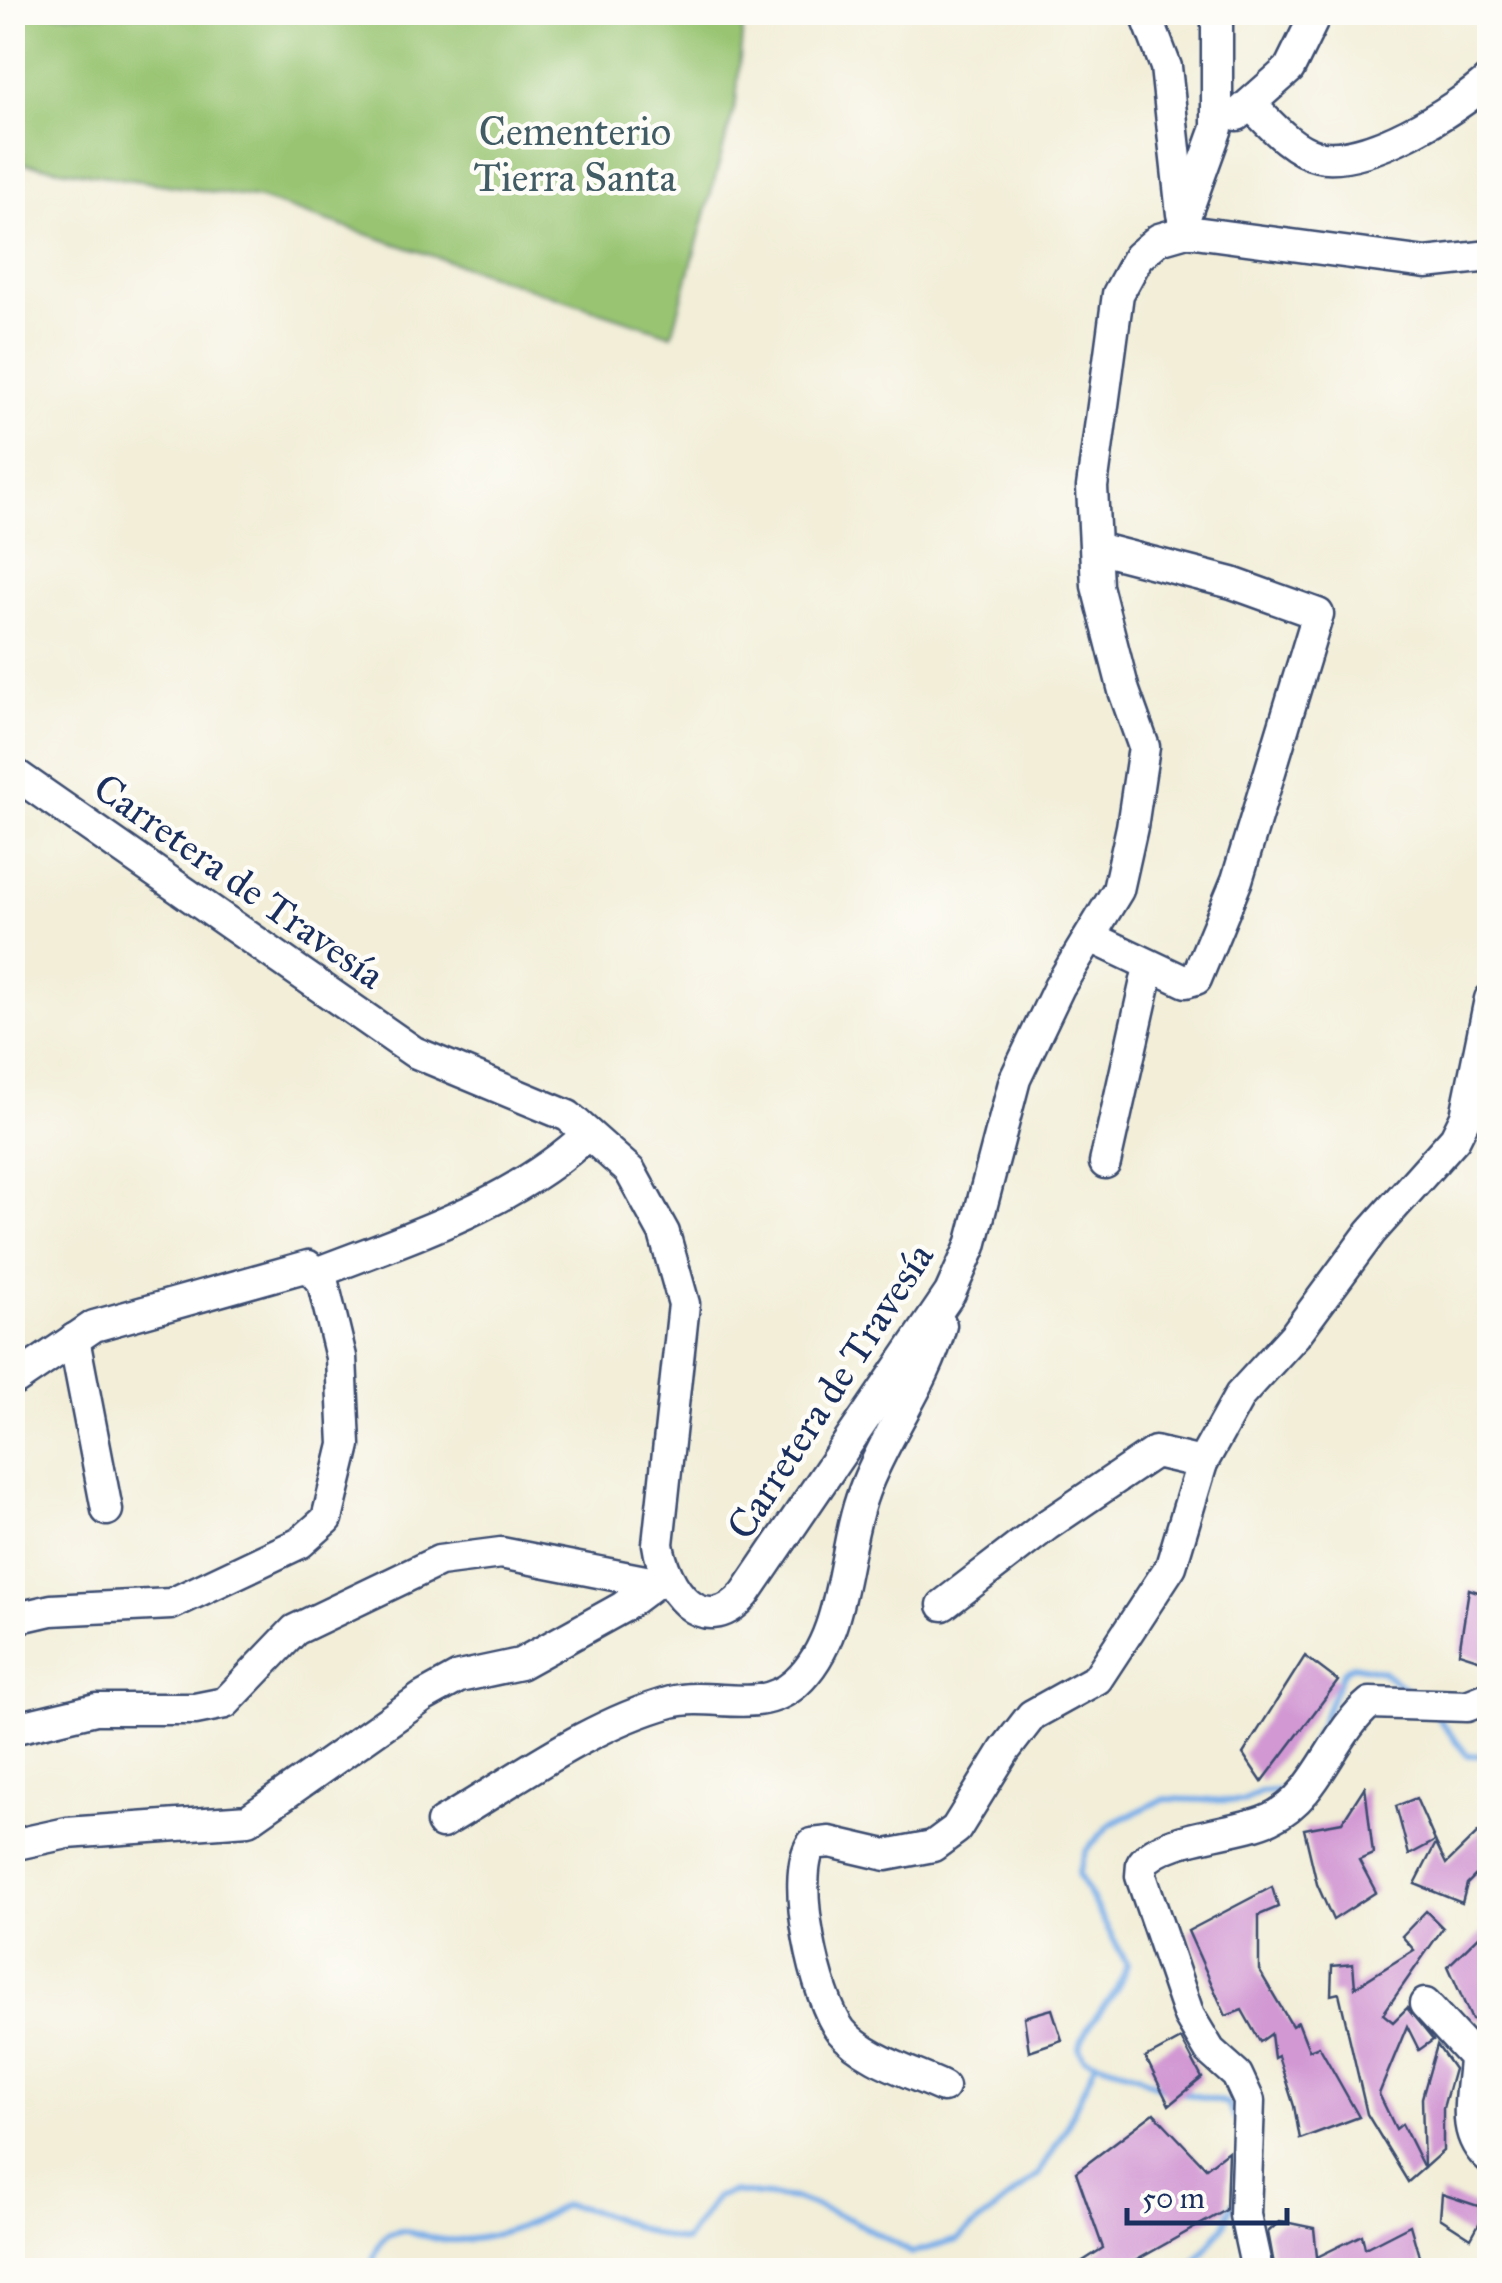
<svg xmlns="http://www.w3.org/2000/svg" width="1502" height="2283" font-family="'IM FELL Great Primer',serif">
	<rect width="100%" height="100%" fill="#fdfcf7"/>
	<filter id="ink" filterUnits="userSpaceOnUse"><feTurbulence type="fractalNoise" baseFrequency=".01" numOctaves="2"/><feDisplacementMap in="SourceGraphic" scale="20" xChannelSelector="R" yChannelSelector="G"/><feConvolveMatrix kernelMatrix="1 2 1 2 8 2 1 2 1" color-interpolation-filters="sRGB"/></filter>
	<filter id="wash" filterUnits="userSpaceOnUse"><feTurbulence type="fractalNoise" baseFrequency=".0048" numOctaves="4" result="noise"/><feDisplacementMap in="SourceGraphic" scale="40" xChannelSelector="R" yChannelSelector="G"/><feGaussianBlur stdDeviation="2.25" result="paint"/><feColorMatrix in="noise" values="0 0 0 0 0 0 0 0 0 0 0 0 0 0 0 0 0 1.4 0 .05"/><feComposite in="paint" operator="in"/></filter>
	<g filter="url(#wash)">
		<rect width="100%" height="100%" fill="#f2eed8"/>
		<path fill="#99c572" stroke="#5a7a68" stroke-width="2.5" d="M744,13L736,102L672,335L260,199L13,162V14Z"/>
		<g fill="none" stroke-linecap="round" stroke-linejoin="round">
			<g stroke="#7aafe8" stroke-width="6">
				<path d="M1436,1715L1467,1755L1490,1756"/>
				<path d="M1166,2090L1136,2074L1084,2058L1079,2048C1089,2015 1118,2000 1127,1964L1078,1874L1086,1850L1111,1824L1164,1799L1243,1801L1260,1792L1285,1790L1296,1780L1343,1672L1353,1665L1382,1671L1412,1694"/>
				<path d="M1179,2092L1227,2103L1235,2118"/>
				<path d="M369,2270C375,2258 378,2237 393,2233C409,2227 423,2237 438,2239C479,2245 529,2227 563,2205C606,2208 642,2236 685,2241L716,2197L732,2192L796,2199L850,2219L912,2253L957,2240L1038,2175L1066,2128L1096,2061"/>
				<path d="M1190,2270L1224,2225L1232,2205"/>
			</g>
		</g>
		<g id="blocks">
			<g fill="#d298d3">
				<path d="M1469,1589L1490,1596V1663L1459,1653Z"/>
				<path d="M1305,1656L1338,1681L1262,1782L1243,1754Z"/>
				<path d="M1365,1786L1373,1854L1359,1860L1376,1892L1333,1920L1317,1884L1304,1829L1342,1822Z"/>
				<path d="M1416,1798L1435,1841L1409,1855L1396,1806Z"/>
				<path d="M1490,1821V1861L1467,1884L1462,1903L1415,1884L1436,1843L1446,1864Z"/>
				<path d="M1272,1887L1278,1907L1259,1915V1970L1292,2026L1298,2022L1309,2050L1319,2046L1359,2117L1300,2139L1294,2106L1278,2056L1274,2058L1271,2034L1260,2042L1242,2010L1226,2016L1188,1931Z"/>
				<path d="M1426,1911L1443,1928L1383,2014L1393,2022L1407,2008L1433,2040L1419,2050L1407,2026L1379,2094L1396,2129L1402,2124L1424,2168L1408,2182L1367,2114L1339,1993L1331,1995L1332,1966L1353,1964L1355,1987L1414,1950L1402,1936Z"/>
				<path d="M1490,1925V2019L1472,2020L1448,1966Z"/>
				<path d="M1052,2009L1062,2040L1029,2051L1024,2017Z"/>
				<path d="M1181,2039L1202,2078L1169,2105L1146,2058Z"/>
				<path d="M1437,2045L1454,2069L1443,2108V2151L1424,2168L1422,2098Z"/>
				<path d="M1154,2113L1206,2168L1228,2151L1226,2210L1119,2270H1069L1103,2248L1076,2172Z"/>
				<path d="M1442,2194L1487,2209L1471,2238L1440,2218Z"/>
				<path d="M1280,2221L1314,2228L1317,2257L1362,2235L1365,2248L1410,2225L1423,2270H1275L1268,2232Z"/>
			</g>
		</g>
	</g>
	<g filter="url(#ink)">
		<use href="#blocks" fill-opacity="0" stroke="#3b4c70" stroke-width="2.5"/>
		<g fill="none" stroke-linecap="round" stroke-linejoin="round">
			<defs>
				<g id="minor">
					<path d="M1145,12L1166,67L1182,214"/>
					<path d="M1251,105C1270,124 1292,150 1318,156C1366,166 1455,111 1490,79"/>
					<path d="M1237,115L1289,69L1317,12"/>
					<path d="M1187,231L1183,222L1217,128V12"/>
					<path d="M12,772L414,1052L568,1116L630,1171L664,1233L684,1304L658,1544C664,1587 702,1643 745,1594L950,1293L971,1246L1015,1079L1059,987L1118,890L1132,827L1144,747L1124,691L1097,586L1092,487L1118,294L1138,257L1159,239L1187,231L1426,263L1490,256"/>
					<path d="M1091,937L1186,982L1196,979L1237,880L1318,614L1232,583L1096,548"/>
					<path d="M1105,1163L1149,967"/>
					<path d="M316,1273C409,1237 514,1204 588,1134"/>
					<path d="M74,1339L107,1510"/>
					<path d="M943,1605L1047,1525L1155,1452L1202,1463"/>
					<path d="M12,1619L51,1610L171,1604L300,1543L327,1519L345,1445L341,1357L323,1283L308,1266L94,1326L16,1379"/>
					<path d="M12,1729L96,1709H195L225,1703L295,1630L439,1561L501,1553L655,1583"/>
					<path d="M442,1823C516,1780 588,1725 671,1702C713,1691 759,1716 796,1683C847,1636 841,1551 864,1491C885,1434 926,1383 941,1325"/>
					<path d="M12,1845L67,1833L248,1820L423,1697L459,1677L520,1664L623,1607L655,1583L662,1572"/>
					<path d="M1425,2004L1474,2057C1473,2094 1458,2132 1490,2159"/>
					<path d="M943,2087C911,2072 864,2059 841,2031C816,1999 789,1877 812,1844L830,1842L886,1855L933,1846L956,1829L1005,1750L1032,1715L1097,1679L1171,1566L1202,1463L1240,1395L1295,1335L1371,1232L1455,1138L1466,1116L1490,999"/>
					<path d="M1257,2270L1245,2215L1249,2101L1237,2075L1210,2051L1189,2016L1141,1876L1142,1864C1163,1835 1238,1834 1271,1818C1319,1795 1331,1735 1370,1703L1467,1706L1490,1697"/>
				</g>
			</defs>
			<use href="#minor" stroke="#3b4c70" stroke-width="35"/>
			<use href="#minor" stroke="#fff" stroke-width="30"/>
		</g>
	</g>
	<g text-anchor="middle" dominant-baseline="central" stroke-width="9" stroke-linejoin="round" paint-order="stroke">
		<g font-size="40" fill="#415c64" stroke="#fdfcf7">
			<text x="575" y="131">Cementerio<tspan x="575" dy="46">Tierra Santa</tspan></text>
		</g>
		<g font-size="40" fill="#1b2f5e" stroke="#fdfcf7">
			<text transform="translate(239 881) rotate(35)">Carretera de Travesía</text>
			<text transform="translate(830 1391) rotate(-57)">Carretera de Travesía</text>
		</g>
	</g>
	<rect width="1502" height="2283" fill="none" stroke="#fdfcf7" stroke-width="50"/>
	<path d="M1127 2208v15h160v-15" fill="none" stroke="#1b2f5e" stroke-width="5"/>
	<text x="1142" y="2208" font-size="30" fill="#1b2f5e" stroke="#fdfcf7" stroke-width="8" paint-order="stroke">50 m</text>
</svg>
